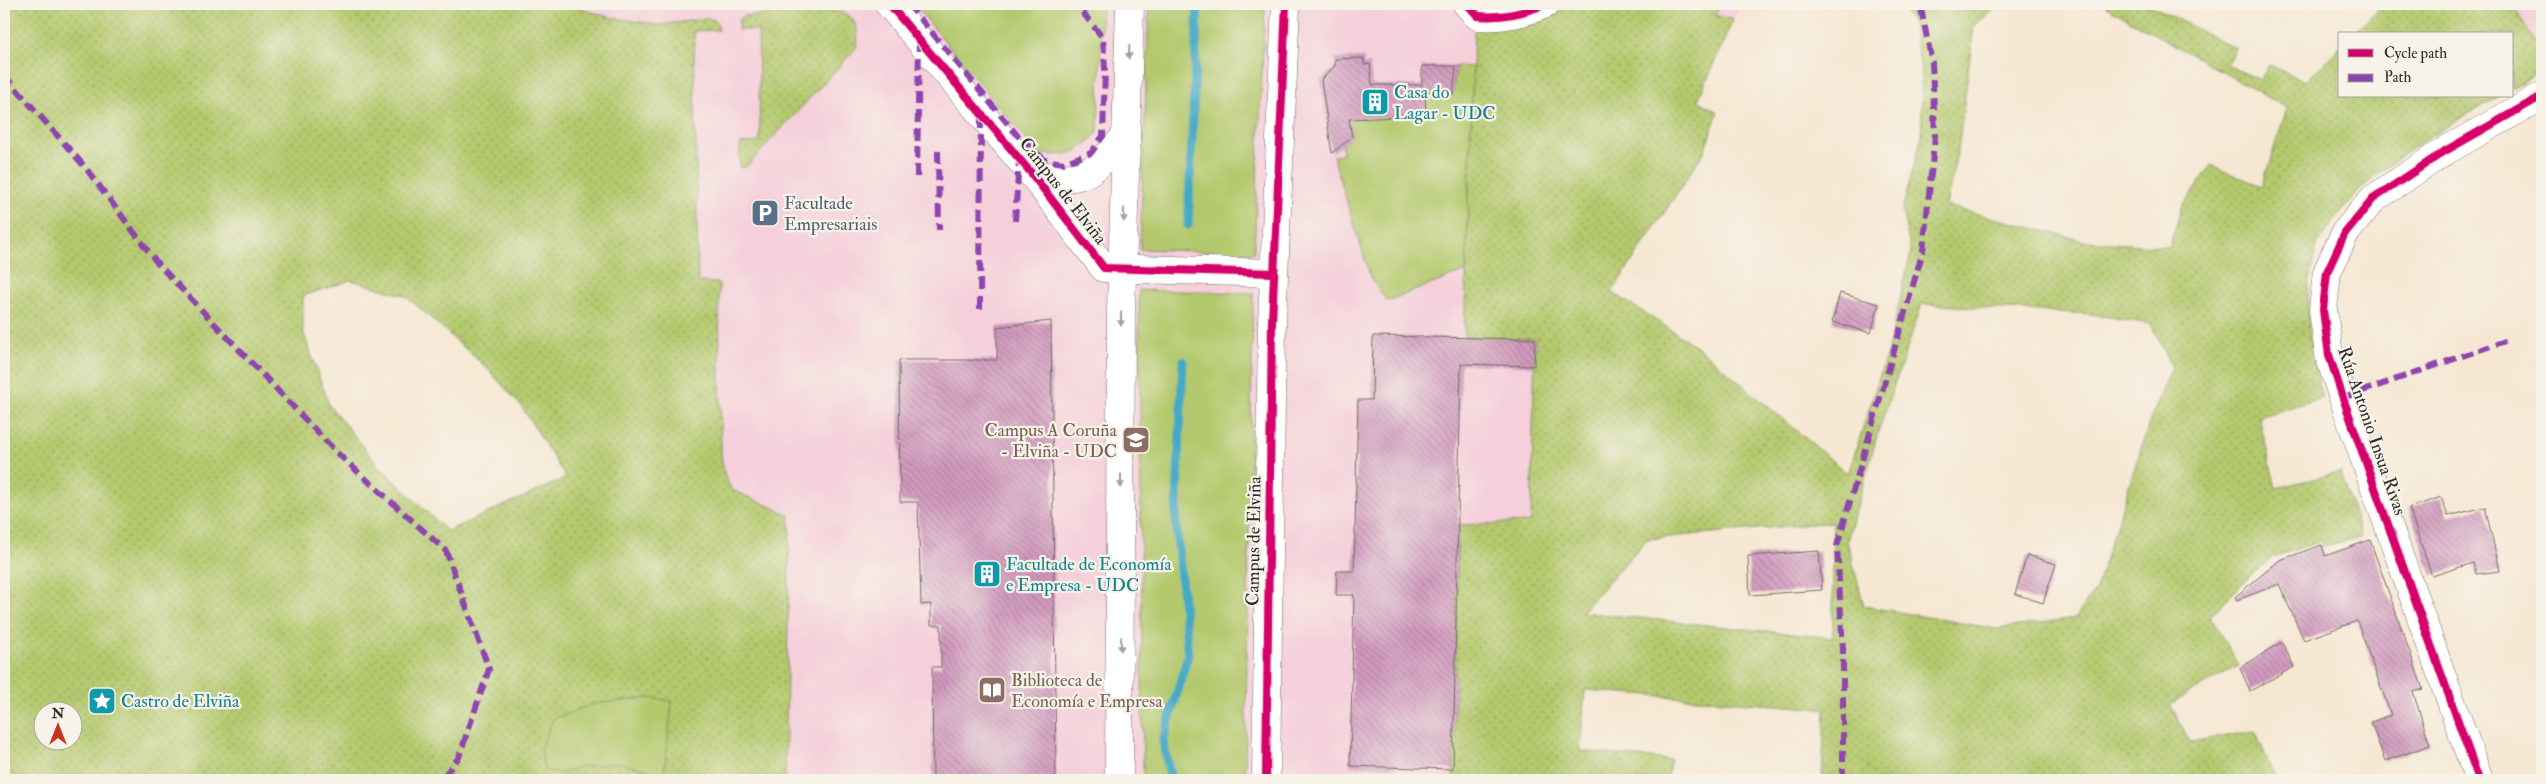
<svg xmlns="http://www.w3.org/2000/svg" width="2546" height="784" font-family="'IM FELL Double Pica',serif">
	<defs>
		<pattern id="grass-dots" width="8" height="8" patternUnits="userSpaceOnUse" patternTransform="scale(1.25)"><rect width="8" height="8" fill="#b4c96d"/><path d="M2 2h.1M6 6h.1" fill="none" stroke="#93a35a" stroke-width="1.8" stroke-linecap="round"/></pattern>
		<pattern id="building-back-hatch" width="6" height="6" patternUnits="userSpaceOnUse" patternTransform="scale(1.25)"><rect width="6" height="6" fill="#d299bf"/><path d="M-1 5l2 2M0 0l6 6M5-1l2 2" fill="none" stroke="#ab7d9b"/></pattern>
	</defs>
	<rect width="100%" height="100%" fill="#f7f3e8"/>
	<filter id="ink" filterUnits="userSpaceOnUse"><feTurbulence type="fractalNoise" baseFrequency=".02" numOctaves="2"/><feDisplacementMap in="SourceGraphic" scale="10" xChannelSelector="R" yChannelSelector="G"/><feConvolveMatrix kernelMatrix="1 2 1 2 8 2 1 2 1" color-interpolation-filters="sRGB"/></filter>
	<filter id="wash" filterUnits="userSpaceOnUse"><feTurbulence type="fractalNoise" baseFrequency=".0096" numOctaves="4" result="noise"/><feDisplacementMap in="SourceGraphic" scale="20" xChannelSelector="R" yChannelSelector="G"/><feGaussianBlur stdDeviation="1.12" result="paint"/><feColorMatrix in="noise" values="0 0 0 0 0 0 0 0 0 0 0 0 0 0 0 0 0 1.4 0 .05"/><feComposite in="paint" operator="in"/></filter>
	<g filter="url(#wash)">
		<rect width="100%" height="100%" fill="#f6e7d3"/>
		<g fill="#f5cfda">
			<path d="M419,4H1741L1583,356L1570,780H785L788,576L704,524Z"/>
			<path d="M2478,4H2542V71L2512,34Z"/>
		</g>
		<g fill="url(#grass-dots)" stroke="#707a4c" fill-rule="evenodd">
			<path d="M4,4H371L381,12L396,8L399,4H565L609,17L660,25L709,18L717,22L719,30L694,31L698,282L719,283L721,456L725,477L732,490L790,515L785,780H4ZM351,280L406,296L487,368L522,407L566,478L447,531L379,466L329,405L303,331V296ZM42,712H72V742H42Z"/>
			<path d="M1487,4H1721L1715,15L1733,20L1698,100L1718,112L1704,152L1612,292L1699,348L1848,474L1888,350L1911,252L1902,210L1922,135L1921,70L1913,24L1900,4H2000L1974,26L1959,143L1946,206L2085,241L2169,247L2182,207L2211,166L2262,186L2287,108L2101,4H2148L2235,48L2227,65L2260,80L2269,65L2306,81L2340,47V96H2499C2438,132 2371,166 2331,225C2327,231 2321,237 2318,244C2300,295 2309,347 2322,398L2259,417L2276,488L2341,472L2361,537L2323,546V541L2273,557L2252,574L2210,616L2239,665L2170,704L2190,742L2255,731L2276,780H1822L1825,709L1585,690L1580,751L1671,760L1667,780H1453L1458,525L1531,522L1535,339L1464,337L1474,31ZM1922,304L2090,314L2151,324L2172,367L2150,420L2096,589L2075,618L1996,629L1864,606L1847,541L1879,429ZM1833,522V638L1581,612L1647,539Z"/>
			<path d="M2383,4H2512L2542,53V71L2512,88V34H2353Z"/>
			<path d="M828,11C852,11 862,24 856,48L746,167H739L740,144L760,142L758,30H738L739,19L743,16Z"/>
		</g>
		<g fill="#b4c96d" stroke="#707a4c">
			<path d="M914,4H1102L1098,132C1078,155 1068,156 1038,154Z"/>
			<path d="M1149,4H1265L1254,253L1140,249Z"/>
			<path d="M1456,66L1473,67L1466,271L1387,301L1371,279L1333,156L1343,153L1342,145L1351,135L1349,119L1425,91L1453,94Z"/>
			<path d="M1139,290L1253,293L1245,780H1143Z"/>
			<path d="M649,698L672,701L664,774L620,763L579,767L561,774L544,770L541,748L553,719L593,704Z"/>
		</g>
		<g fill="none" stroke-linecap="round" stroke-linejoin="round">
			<g stroke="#45a8c5" stroke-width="9">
				<path d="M1188,225L1198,4"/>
				<path d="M1171,780L1163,741L1188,655L1176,524L1183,361"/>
			</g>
		</g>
		<g id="blocks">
			<g fill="url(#building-back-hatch)">
				<path d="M1364,58V65L1370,64L1372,85H1422V66H1456L1453,94L1425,91L1426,116L1349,119L1352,137L1332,153L1321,80L1335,66V59Z"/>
				<path d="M1840,293L1879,304L1871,333L1832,322Z"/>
				<path d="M1051,321L1056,780H933L932,667H941V625H931V604L921,605L918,502H900L899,360H997V327Z"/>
				<path d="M1373,336L1535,339L1534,366L1461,364L1453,769L1350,766L1354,595H1336L1337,571H1354L1358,400H1372Z"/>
				<path d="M2441,497L2448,516L2485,507L2500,571L2476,574L2473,563L2432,576L2409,508Z"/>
				<path d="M2370,540L2423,689L2413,692L2430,745L2385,761L2371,722L2391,715L2357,621L2304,640L2279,584L2237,600L2235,597L2280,560L2322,545L2325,556Z"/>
				<path d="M1819,551L1822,590L1750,595L1748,556Z"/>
				<path d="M2027,555L2056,564L2043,603L2015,594Z"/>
				<path d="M2282,642L2294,667L2250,691L2240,668Z"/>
			</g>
		</g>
	</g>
	<g filter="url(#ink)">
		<use href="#blocks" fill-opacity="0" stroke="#726d66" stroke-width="1"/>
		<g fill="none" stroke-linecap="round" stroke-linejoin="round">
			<defs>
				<g id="minor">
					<path d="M889,4L1032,174L1104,268L1274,273"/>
					<path d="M1467,4L1478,16C1503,18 1523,13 1546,4"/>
					<path d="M1032,174C1088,183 1088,176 1126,136"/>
					<path d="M1119,780L1121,311L1130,4"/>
					<path d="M1266,780L1272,322L1286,4"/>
					<path d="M2479,780L2343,398L2329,355L2323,310L2327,272L2345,233L2373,199L2445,151L2542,96"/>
				</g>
			</defs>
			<use href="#minor" stroke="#726d66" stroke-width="29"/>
			<use href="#minor" stroke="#fff" stroke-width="28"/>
			<g stroke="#8e44ad" stroke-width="6" stroke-dasharray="12 6" stroke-linecap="butt">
				<path d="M908,4L1017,135L1045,160L1063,163L1091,153L1103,136L1105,69L1103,38L1076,4"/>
				<path d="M1129,4L1130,5"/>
				<path d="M4,75L85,167L158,264L337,453L446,551L489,669L459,757L441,780"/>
				<path d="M938,151L939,230"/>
				<path d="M917,177L919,40"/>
				<path d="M1015,221L1019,159"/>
				<path d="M980,309L981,114"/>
				<path d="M2343,398L2505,341"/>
				<path d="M1843,780V650L1837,546L1923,251L1935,136L1932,62L1920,4"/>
			</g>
			<defs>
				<g id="cycleway">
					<path d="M889,4L1032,174L1104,268L1274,273"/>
					<path d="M1467,4L1478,16C1503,18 1523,13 1546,4"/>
					<path d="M1266,780L1272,322L1286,4"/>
					<path d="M2479,780L2343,398L2329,355L2323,310L2327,272L2345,233L2373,199L2445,151L2542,96"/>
				</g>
			</defs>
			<use href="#cycleway" stroke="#f7f3e8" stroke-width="11"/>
			<use href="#cycleway" stroke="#d6006c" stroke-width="8"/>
		</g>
		<defs><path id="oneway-solid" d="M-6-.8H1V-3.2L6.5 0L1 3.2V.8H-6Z" transform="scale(1.25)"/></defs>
		<g fill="#a0a0a0">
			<use href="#oneway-solid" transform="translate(1129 52) rotate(92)"/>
			<use href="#oneway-solid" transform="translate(1124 215) rotate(92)"/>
			<use href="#oneway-solid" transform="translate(1121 319) rotate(90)"/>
			<use href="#oneway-solid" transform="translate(1121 481) rotate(90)"/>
			<use href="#oneway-solid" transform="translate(1121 644) rotate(91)"/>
		</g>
	</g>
	<defs>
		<symbol id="building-square" viewBox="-11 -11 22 22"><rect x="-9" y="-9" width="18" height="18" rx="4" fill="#0f9aa8" stroke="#f7f3e8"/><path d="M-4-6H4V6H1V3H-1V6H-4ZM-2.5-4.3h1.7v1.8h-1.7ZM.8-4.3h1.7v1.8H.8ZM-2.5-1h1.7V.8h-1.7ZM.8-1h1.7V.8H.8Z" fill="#fff"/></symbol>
		<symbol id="parking-square" viewBox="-11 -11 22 22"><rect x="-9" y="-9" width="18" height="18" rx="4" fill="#5c6f8a" stroke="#f7f3e8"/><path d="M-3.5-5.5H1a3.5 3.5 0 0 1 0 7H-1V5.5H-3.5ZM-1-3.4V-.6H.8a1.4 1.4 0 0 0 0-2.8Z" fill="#fff"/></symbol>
		<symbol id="university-square" viewBox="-11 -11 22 22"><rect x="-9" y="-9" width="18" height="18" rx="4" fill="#8d6e63" stroke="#f7f3e8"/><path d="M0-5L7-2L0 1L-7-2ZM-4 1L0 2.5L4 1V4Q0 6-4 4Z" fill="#fff"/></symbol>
		<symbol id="library-square" viewBox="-11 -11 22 22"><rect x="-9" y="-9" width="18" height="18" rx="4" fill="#8d6e63" stroke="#f7f3e8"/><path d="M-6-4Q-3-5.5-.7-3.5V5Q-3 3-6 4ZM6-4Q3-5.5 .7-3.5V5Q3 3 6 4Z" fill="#fff"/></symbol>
		<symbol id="sight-square" viewBox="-11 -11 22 22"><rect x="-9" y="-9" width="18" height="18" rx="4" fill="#0f9aa8" stroke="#f7f3e8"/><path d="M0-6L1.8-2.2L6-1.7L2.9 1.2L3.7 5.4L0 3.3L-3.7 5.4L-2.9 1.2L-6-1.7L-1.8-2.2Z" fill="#fff"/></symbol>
	</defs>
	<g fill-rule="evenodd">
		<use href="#building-square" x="1359" y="86" width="32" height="32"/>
		<use href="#parking-square" x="749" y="197" width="32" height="32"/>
		<use href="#university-square" x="1120" y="424" width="32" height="32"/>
		<use href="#building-square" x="971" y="558" width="32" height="32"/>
		<use href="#library-square" x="976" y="674" width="32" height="32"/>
		<use href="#sight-square" x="86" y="685" width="32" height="32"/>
	</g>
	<g text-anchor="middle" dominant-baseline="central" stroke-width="4.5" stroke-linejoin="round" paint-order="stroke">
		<g font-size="18" fill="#0d838f" stroke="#f7f3e8" text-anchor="start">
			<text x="1394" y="92">Casa do<tspan x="1394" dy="21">Lagar - UDC</tspan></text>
			<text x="1006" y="564">Facultade de Economía<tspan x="1006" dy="21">e Empresa - UDC</tspan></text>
			<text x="121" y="701">Castro de Elviña</text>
		</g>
		<g font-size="18" fill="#2b2b2b" stroke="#f7f3e8">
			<text transform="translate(1063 191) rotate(52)">Campus de Elviña</text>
			<text transform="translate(2372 431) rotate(71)">Rúa Antonio Insua Rivas</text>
			<text transform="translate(1254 541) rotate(-89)">Campus de Elviña</text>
		</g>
		<g font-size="18" fill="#4e5e75" stroke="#f7f3e8" text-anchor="start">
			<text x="784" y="203">Facultade<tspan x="784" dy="21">Empresariais</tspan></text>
		</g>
		<g font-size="18" fill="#785e54" stroke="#f7f3e8" text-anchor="end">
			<text x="1117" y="430">Campus A Coruña<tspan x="1117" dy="21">- Elviña - UDC</tspan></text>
			<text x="1011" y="680" text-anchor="start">Biblioteca de<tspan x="1011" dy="21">Economía e Empresa</tspan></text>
		</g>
	</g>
	<rect width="2546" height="784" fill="none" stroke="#f7f3e8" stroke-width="20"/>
	<rect x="2338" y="32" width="175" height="65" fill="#f7f3e8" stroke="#a5a39c"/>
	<rect x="2348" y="49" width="25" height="8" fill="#d6006c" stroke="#a5a39c"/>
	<text x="2384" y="58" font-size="15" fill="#2b2b2b">Cycle path</text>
	<rect x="2348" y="74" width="25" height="8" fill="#8e44ad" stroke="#a5a39c"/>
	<text x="2384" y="82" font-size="15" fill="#2b2b2b">Path</text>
	<g transform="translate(58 726)"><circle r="24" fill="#f7f3e8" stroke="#a5a39c"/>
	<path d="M0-4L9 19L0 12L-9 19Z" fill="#c8321e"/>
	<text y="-8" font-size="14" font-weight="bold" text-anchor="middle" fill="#2b2b2b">N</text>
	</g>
</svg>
